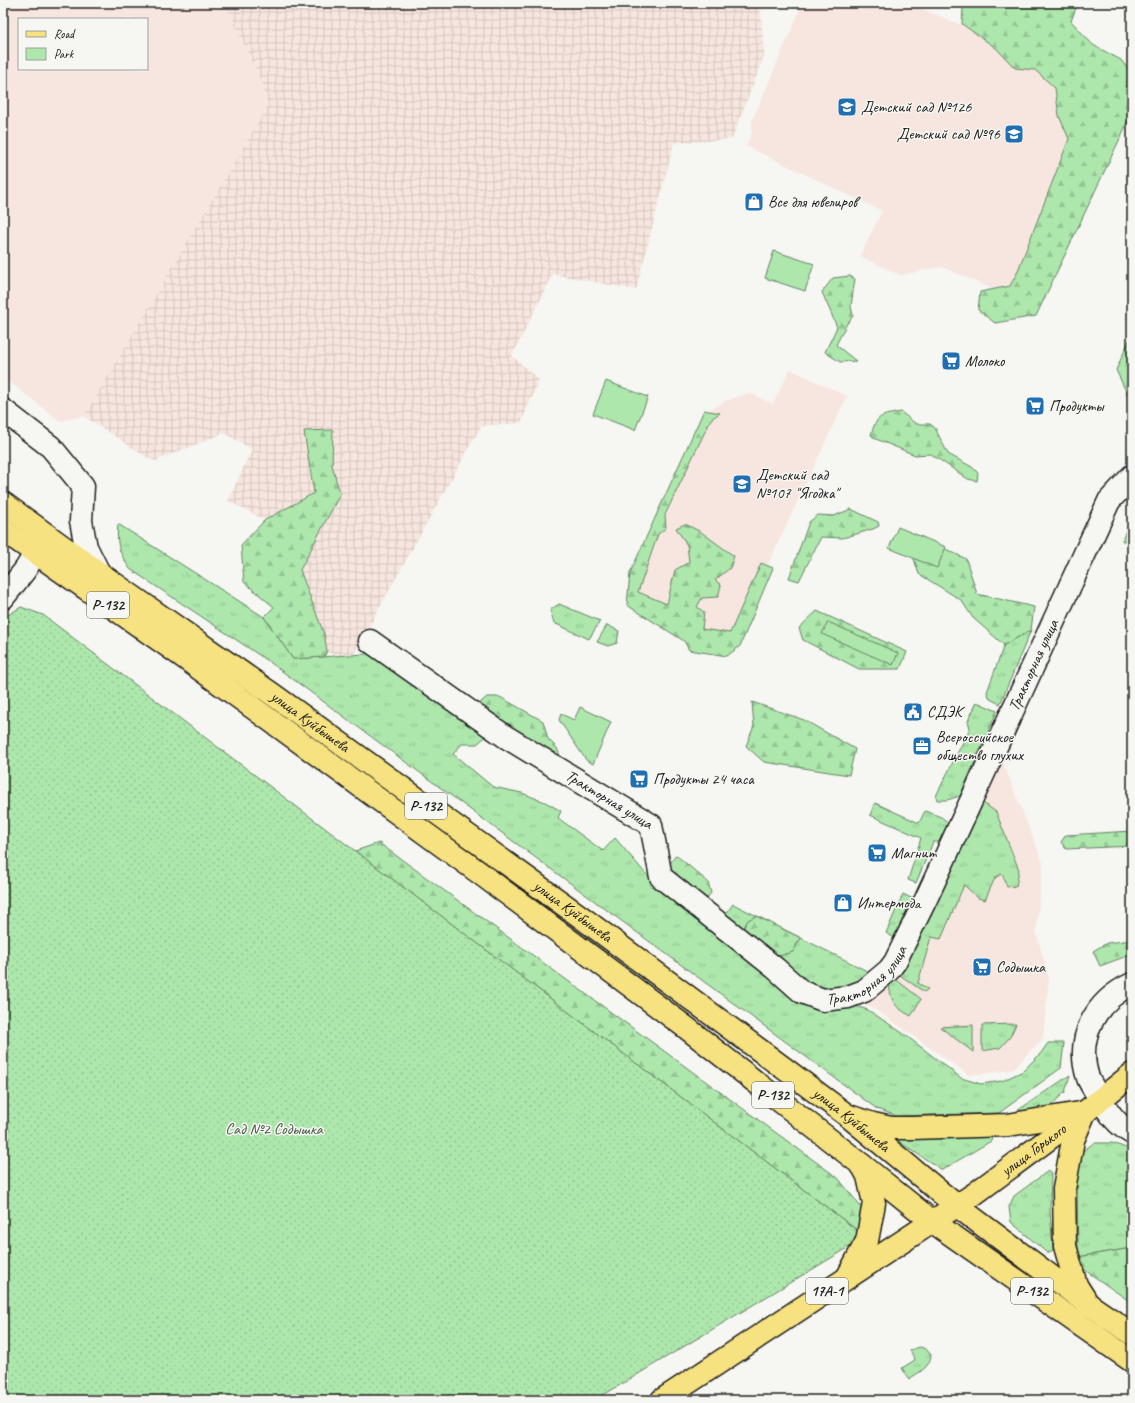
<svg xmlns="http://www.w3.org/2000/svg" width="1135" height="1403" font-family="Caveat,sans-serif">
	<defs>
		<pattern id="industrial-grid" width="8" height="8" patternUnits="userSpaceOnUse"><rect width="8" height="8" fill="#f7e6df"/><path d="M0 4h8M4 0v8" fill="none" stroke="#d3c5bf"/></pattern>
		<pattern id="grass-tufts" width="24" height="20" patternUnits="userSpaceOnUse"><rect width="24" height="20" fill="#ade7ac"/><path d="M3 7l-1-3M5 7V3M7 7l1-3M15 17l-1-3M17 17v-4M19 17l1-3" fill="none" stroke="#94c693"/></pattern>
		<pattern id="forest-firs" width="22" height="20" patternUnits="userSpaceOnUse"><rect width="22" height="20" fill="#ade7ac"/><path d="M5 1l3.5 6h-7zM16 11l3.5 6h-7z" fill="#94c693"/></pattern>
		<pattern id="garden-dots" width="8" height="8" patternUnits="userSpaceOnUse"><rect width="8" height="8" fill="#ade7ac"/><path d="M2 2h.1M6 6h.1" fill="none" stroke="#94c693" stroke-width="1.8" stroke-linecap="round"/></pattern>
	</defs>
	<rect width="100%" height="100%" fill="#f6f6f2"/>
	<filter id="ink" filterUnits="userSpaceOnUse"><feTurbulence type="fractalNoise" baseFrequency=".025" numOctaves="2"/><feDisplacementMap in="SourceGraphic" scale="8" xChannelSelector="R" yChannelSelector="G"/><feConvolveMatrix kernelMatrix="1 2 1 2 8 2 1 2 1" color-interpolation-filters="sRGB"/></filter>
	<g filter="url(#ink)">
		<g fill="#f7e6df" fill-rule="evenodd">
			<path d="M3,3H225L261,82L268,105L84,416L60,421L3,377ZM19,19H147V69H19Z"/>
			<path d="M803,3H907L1111,85L1021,301L942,267L900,275L860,256L882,211L746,146L752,132V121Z"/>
			<path d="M790,369L847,396L730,645L631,598L711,409L726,401L750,393L773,404Z"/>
			<path d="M1000,755L1043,863L1036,932L1049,979L1043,1038L1012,1070L969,1075L866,1003L889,977Z"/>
		</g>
		<path fill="url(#industrial-grid)" d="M225,3H760L764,56L732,139L674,143L636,290L553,274L512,356L539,380L521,423L481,426L348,664L327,651L324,634L300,570L340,494L332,465L333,431L305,432L314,493L265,520L228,501L252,449L224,433L155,461L148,458L84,416L268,105L261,82Z"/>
		<g fill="url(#grass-tufts)" stroke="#648264">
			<path d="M118,524L264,617L293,659L378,653L489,734L477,744H462L453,754L493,787L522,793L545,802L561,811L558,818L603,851L615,838L645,873L812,1007L846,1003L868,1010L904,1034L961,1078L981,1084L1002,1081L1023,1071L1041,1053L1048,1043H1064L1061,1068L999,1113L897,1116L877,1109L271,663L130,569C119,552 116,545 118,524Z"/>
			<path d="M559,604L600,621L589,639L554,623L550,610Z"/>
			<path d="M607,625L619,631L617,643L608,646L597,642Z"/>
			<path d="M1031,630L1000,704L990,699L987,692L1004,645Z"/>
			<path d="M977,702L997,711L960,796L947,800H937L936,796L970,728L968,721Z"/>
			<path d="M875,803L919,823L925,811L941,817L949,823L943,842H933L916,883L908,880L921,838L870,815Z"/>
			<path d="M983,803L996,812L1019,870L1016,886L1007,887L1002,874L995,878L985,900L978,898L964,885L941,939L931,937L918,983L928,989L924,992L897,973L910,958Z"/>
			<path d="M903,894L917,901L898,940L886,933Z"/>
			<path d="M733,904L871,973L854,984L836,991L817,990L725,915Z"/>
			<path d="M894,978L921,999L911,1016C895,1007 891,1003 889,984Z"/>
			<path d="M1016,1024L1010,1037L1000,1048L982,1051V1025Z"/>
			<path d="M973,1025V1052L940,1027Z"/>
			<path d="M1070,1075L1065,1092L1047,1109L1014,1113Z"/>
			<path d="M993,1134L991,1141L942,1170L895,1139Z"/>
			<path d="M1094,1143H1112L1132,1150V1248L1078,1257L1077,1163L1080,1153Z"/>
			<path d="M1048,1171L1051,1174L1050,1211L1053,1250L1047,1253L1011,1222L1009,1207L1014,1196Z"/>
			<path d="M920,1347L926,1349L931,1355C930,1368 919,1372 909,1379L902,1368L915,1360L910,1350Z"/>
		</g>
		<g fill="url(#forest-firs)" stroke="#648264">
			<path d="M972,3H1006L1015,7L1020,3H1078L1071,21L1093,45L1121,60L1132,74V113L1036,316L995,323L978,310L980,292L1010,286L1017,273L1069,139L1059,116L1055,88L1035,70L1015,68L996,48L962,24L963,8Z"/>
			<path d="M850,276L855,279L851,306L853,316L846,325L836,345L856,361L840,362L825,352L837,327L822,292L833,278Z"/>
			<path d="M1132,334V400H1130L1116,370Z"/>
			<path d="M704,410L720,413L711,419L665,515L666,528L658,534L638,592L667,604L675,570L689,562L687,545L676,528L685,524L701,532L734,556L730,568L715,580L721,585L718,597L702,598L697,607L704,612L702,629L730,633L761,563L773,568L740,646L727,656L689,650L684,641L627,605L630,573Z"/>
			<path d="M901,412L916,424H930L935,428L948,454L972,467L978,473L977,481L968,479L931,454L915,455L876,439L871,435C877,414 881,416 901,412Z"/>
			<path d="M333,430L332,465L340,494L300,570L324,634L327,651L324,657L293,659L264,617L274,607L244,582L241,545L265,520L314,493L304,431Z"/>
			<path d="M851,509L878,522L879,526L873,529L843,538L821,537L799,581L789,578L809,522L818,515L834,516Z"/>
			<path d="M1132,514V540L1122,541Z"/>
			<path d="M917,535L966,559L977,594L1034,607L1031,630L1004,645L973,618L961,600L919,574L907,538Z"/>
			<path d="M817,611L907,652L900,669H859L803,640L799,628Z"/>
			<path d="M487,697H500L543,721L548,739L557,748L563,764L477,709L481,702Z"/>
			<path d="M752,702L804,720L855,749L849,775L764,762L746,746L754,726Z"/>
			<path d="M1132,831V846L1066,849L1061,842L1066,835Z"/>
			<path d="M379,843L838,1178L875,1225L866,1237L355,851Z"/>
			<path d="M676,855L708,882L711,893L706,899L683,886L669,873L671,862Z"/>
			<path d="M756,916L801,938L793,952L776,957L743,929L748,920Z"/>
			<path d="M1132,940V954L1100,966L1093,951L1107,943Z"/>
			<path d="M1132,1248V1303L1082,1268L1078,1257Z"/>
		</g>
		<g fill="#ade7ac" stroke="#648264">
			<path d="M774,251L814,264L805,291L765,278Z"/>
			<path d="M606,381L648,397L635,430L593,414Z"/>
			<path d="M898,527L946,547L937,568L889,548Z"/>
			<path d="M828,622L898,653L893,665L822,634Z"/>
			<path d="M580,707L611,722L593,764L586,760L559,720L561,714L574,720Z"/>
		</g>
		<path fill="url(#garden-dots)" stroke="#648264" d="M21,607L43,615L866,1237L595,1400H3V618Z"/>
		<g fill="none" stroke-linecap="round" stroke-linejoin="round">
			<defs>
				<g id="minor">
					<path d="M3,410L51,447L83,486L81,521L86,547L99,573"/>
					<path d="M3,598L25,570L35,554"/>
					<path id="s1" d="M370,641L506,737L651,825L661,877L775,968L802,992L823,1000L848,997L864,991L889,970L895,962L926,899L1109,501L1132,476"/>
					<path d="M1132,984C1095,1001 1075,1038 1088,1078C1091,1086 1097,1093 1101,1100C1109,1113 1117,1125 1132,1133"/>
				</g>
				<g id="major">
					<path d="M1085,1112L1073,1140L1064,1189L1065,1246L1076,1285L1088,1304"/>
					<path d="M849,1116L873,1124L891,1128H912L1008,1125L1080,1113"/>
					<path d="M848,1276L867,1241L874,1203L868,1176L862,1165"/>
					<path id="s2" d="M662,1400L973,1195L1085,1112L1132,1074"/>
				</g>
				<g id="highway">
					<path id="s3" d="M3,503L99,573L272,694L581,917L848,1116L957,1206L1088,1304L1132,1334"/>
					<path d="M3,530L182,656L481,874L684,1026L862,1165L933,1222L1132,1361"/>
				</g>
			</defs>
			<use href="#minor" stroke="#1c1c1c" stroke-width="25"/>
			<use href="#major" stroke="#1c1c1c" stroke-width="25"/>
			<use href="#highway" stroke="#1c1c1c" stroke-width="25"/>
			<use href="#minor" stroke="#f6f6f2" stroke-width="22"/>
			<use href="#major" stroke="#f6e281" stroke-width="22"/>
			<use href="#highway" stroke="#f6e281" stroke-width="22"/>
		</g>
	</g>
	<defs>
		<symbol id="school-square" viewBox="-11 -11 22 22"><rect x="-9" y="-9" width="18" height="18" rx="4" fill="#1f6fb2" stroke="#f6f6f2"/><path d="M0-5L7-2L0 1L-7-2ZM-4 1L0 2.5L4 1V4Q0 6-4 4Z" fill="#fff"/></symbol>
		<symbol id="shop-square" viewBox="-11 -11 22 22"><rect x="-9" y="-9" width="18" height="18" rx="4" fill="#1f6fb2" stroke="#f6f6f2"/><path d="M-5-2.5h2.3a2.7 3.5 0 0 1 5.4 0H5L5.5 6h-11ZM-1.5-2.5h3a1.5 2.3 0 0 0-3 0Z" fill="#fff"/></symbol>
		<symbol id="supermarket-square" viewBox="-11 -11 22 22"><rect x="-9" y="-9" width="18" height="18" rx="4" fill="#1f6fb2" stroke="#f6f6f2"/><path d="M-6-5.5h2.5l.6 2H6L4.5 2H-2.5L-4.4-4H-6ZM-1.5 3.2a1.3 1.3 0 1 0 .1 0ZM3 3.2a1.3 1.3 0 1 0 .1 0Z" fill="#fff"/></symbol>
		<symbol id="civic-square" viewBox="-11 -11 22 22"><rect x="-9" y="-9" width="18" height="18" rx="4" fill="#1f6fb2" stroke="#f6f6f2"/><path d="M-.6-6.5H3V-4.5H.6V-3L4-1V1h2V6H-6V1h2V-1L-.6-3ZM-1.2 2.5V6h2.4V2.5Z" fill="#fff"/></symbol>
		<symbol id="office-square" viewBox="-11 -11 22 22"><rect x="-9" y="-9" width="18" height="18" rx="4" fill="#1f6fb2" stroke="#f6f6f2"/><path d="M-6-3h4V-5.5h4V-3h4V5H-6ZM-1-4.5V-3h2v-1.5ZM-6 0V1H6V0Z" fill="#fff"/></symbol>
	</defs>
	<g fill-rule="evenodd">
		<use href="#school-square" x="836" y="96" width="22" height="22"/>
		<use href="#school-square" x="1003" y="123" width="22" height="22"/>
		<use href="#shop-square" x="743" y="191" width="22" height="22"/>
		<use href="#supermarket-square" x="940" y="350" width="22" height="22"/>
		<use href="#supermarket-square" x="1024" y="395" width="22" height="22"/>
		<use href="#school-square" x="731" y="473" width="22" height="22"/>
		<use href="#civic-square" x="902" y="701" width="22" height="22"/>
		<use href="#office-square" x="911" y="735" width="22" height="22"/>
		<use href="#supermarket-square" x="628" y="768" width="22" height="22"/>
		<use href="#supermarket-square" x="866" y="842" width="22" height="22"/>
		<use href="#shop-square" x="832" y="892" width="22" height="22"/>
		<use href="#supermarket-square" x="971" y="956" width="22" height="22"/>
	</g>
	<g text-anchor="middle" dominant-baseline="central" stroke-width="3" stroke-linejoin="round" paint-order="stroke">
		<g fill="#f6f6f2" stroke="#5d5d5c" stroke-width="1">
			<rect x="87" y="592" width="42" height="26" rx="3"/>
			<rect x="405" y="793" width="42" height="26" rx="3"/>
			<rect x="752" y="1082" width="42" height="26" rx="3"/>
			<rect x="806" y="1278" width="42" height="26" rx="3"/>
			<rect x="1011" y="1278" width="42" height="26" rx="3"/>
		</g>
		<g font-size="15" font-weight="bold" fill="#1c1c1c">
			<text x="108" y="605">Р-132</text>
			<text x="426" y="806">Р-132</text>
			<text x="773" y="1095">Р-132</text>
			<text x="827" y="1291">17А-1</text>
			<text x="1032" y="1291">Р-132</text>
		</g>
		<g font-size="16" fill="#1c1c1c" stroke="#f6f6f2" text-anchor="start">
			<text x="861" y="107">Детский сад №126</text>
			<text x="1000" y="134" text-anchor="end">Детский сад №96</text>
			<text x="768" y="202">Все для ювелиров</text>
			<text x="965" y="361">Молоко</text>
			<text x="1049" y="406">Продукты</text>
			<text x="756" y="475">Детский сад<tspan x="756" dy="18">№107 "Ягодка"</tspan></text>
			<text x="927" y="712">СДЭК</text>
			<text x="936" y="737">Всероссийское<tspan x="936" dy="18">общество глухих</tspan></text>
			<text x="653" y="779">Продукты 24 часа</text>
			<text x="891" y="853">Магнит</text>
			<text x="857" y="903">Интермода</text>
			<text x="996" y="967">Содышка</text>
		</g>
		<g font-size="16" fill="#1c1c1c" stroke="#f6f6f2">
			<text stroke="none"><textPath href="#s1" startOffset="1006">Тракторная улица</textPath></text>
			<text stroke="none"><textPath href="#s3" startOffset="377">улица Куйбышева</textPath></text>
			<text stroke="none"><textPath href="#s1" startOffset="287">Тракторная улица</textPath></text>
			<text stroke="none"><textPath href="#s3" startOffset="701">улица Куйбышева</textPath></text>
			<text stroke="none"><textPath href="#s1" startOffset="646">Тракторная улица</textPath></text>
			<text stroke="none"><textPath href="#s3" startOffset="1049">улица Куйбышева</textPath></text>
			<text stroke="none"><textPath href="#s2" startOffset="448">улица Горького</textPath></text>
		</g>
		<g font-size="16" fill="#485947" stroke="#f6f6f2">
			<text x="274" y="1129">Сад №2 Содышка</text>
		</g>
	</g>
	<rect width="1135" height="1403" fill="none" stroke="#f6f6f2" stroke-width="16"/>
	<rect x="8" y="8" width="1119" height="1387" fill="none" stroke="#1c1c1c" stroke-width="1.5" filter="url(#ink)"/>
	<rect x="18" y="18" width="130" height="52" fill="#f6f6f2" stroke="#9f9f9c"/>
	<rect x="26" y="31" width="20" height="6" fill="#f6e281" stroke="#9f9f9c"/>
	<text x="54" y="38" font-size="12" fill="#1c1c1c">Road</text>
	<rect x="26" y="48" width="20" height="12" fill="#ade7ac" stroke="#9f9f9c"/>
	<text x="54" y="58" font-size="12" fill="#1c1c1c">Park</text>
</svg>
